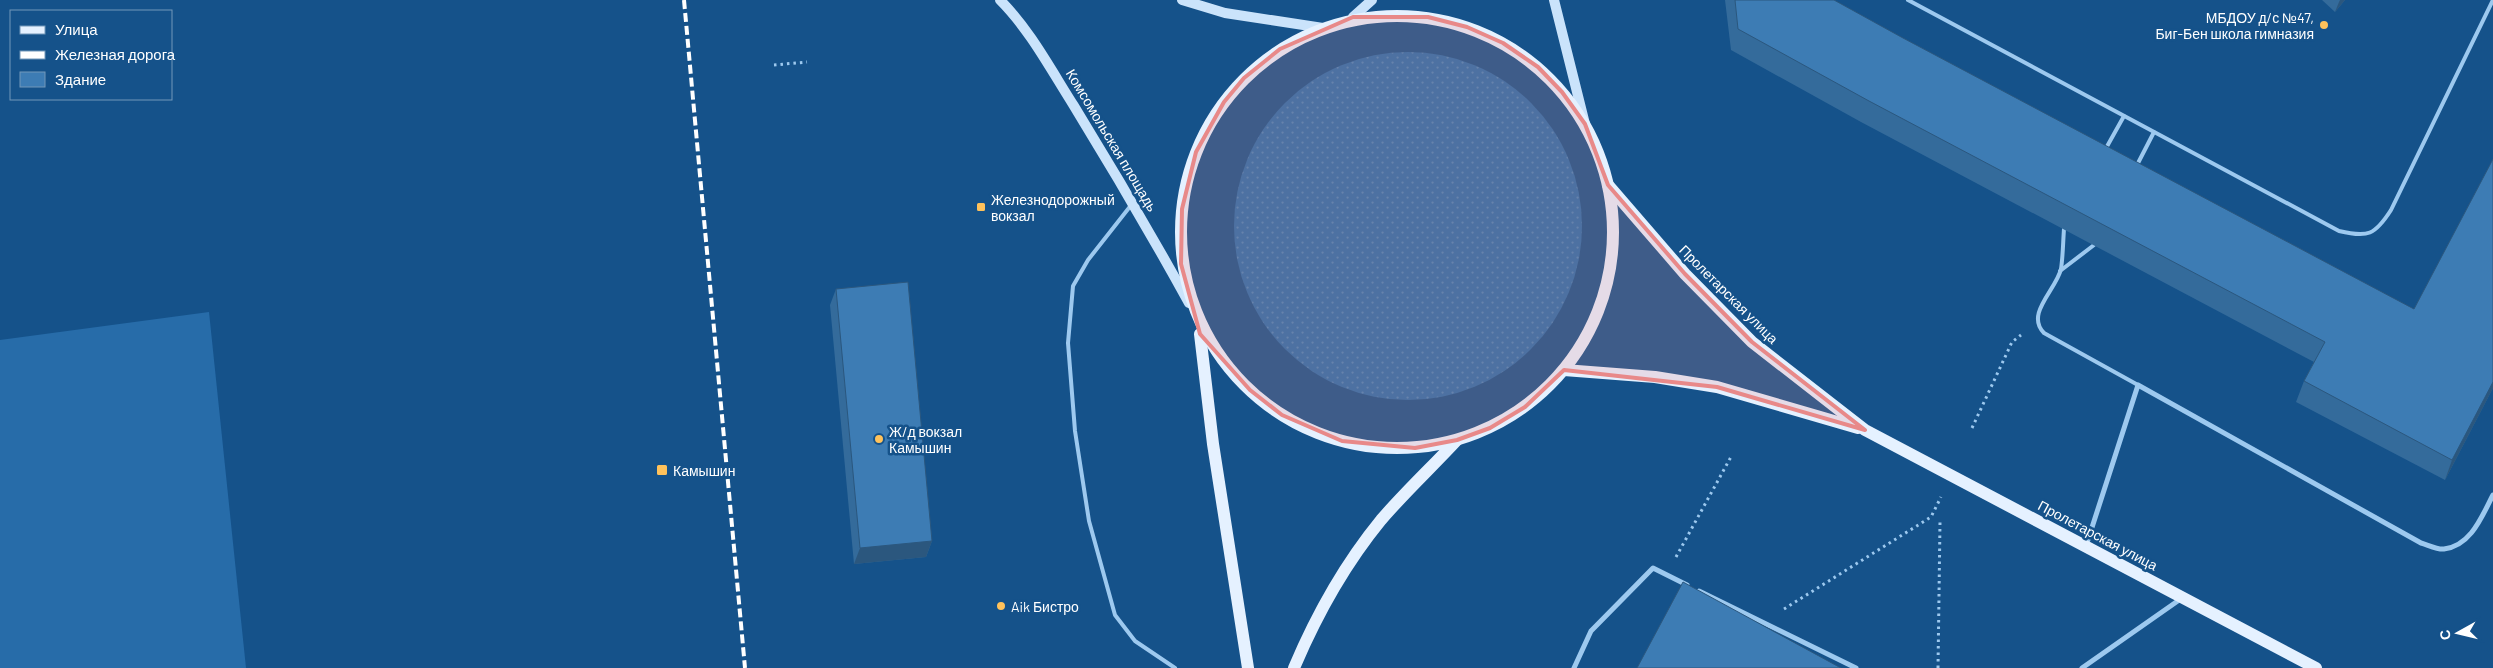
<svg xmlns="http://www.w3.org/2000/svg" width="2493" height="668" font-family="Barlow,sans-serif">
	<defs>
		<pattern id="green-dots" width="8" height="8" patternUnits="userSpaceOnUse" patternTransform="scale(1.25)"><rect width="8" height="8" fill="#276ca9"/><path d="M2 2h.1M6 6h.1" fill="none" stroke="#4782b6" stroke-width="1.8" stroke-linecap="round"/></pattern>
	</defs>
	<rect width="100%" height="100%" fill="#15528a"/>
	<circle fill="url(#green-dots)" cx="1408" cy="226" r="174"/>
	<path fill="#276ca9" d="M209,312L246,668H0V340Z"/>
	<g fill="none" stroke-linecap="round" stroke-linejoin="round">
		<g stroke="#9dc9ef" stroke-width="3" stroke-dasharray="2.5 4" stroke-linecap="butt">
			<path d="M774,65L807,62"/>
			<path d="M1972,428L2012,342L2021,335"/>
			<path d="M1676,557L1732,455"/>
			<path d="M1784,609L1931,517L1941,497"/>
			<path d="M1938,668L1940,522"/>
		</g>
		<g stroke="#9dc9ef" stroke-width="4">
			<path d="M1908,0L2339,231C2368,238 2375,235 2391,210L2493,0"/>
			<path d="M2105,150L2124,116"/>
			<path d="M2136,167L2154,132"/>
			<path d="M1132,204L1088,260L1073,286L1068,343L1075,431L1089,521L1115,615L1135,641L1175,668"/>
			<path d="M2064,229C2063,242 2063,256 2061,269C2056,290 2025,314 2044,333L2138,385"/>
			<path d="M2060,271L2094,245"/>
		</g>
		<g stroke="#9dc9ef" stroke-width="5">
			<path d="M2086,546L2138,385L2421,543C2428,545 2438,550 2444,549C2471,546 2482,516 2493,495"/>
			<path d="M1699,591L1856,668"/>
			<path d="M1574,668L1591,631L1653,568L1687,585"/>
			<path d="M2082,668L2182,598"/>
		</g>
		<g stroke="#cae3fb" stroke-width="10">
			<path d="M1000,0C1030,30 1051,70 1074,106C1114,171 1152,236 1189,303"/>
			<path d="M1182,0L1225,13L1323,28"/>
			<path d="M1554,0L1585,124"/>
			<path d="M1353,17L1372,0"/>
		</g>
		<g stroke="#e5f1ff" stroke-width="12">
			<circle cx="1397" cy="232" r="216"/>
			<path d="M1608,185L1685,274L1752,342L1865,430L2316,668"/>
			<path d="M1200,334L1213,444L1248,668"/>
			<path d="M1564,370L1655,377L1717,387L1858,428"/>
			<path d="M1294,668C1316,616 1345,564 1381,520C1405,492 1432,467 1457,440"/>
		</g>
		<path stroke="#fff" stroke-width="4" stroke-dasharray="9 4" stroke-linecap="butt" d="M684,0L745,668"/>
	</g>
	<g fill="#346b9b">
		<path d="M1725,0H1834L2493,388L2445,480L2296,402L2304,381L2314,362L1861,122L1731,50Z"/>
		<path d="M2322,0H2345L2335,12Z"/>
		<path d="M836,289L932,541L926,557L854,564L830,305Z"/>
	</g>
	<g fill="#2b577e">
		<path d="M2340,0H2345L2335,12L2339,2Z"/>
		<path d="M2493,382V388L2445,480L2452,460Z"/>
		<path d="M932,541L926,557L854,564L860,548Z"/>
	</g>
	<g fill="#3d7cb4" stroke="#2b577e">
		<path d="M1735,0H1834L1903,38L2414,309L2493,159V382L2452,460L2304,381L2325,342L1869,101L1738,29Z"/>
		<path d="M908,282L932,541L860,548L836,289Z"/>
		<path d="M1683,582L1841,668H1637Z"/>
	</g>
	<path fill="#e88989" fill-opacity="0.2" stroke="#e88989" stroke-width="4" stroke-linejoin="round" d="M1353,17H1428L1467,27L1503,43L1538,67L1562,92L1585,124L1608,185L1685,274L1752,342L1865,430L1717,387L1564,370L1525,407L1490,428L1457,440L1415,448L1342,441L1282,415L1250,390L1200,334L1181,264L1182,209L1196,152L1224,102L1244,78L1280,49Z"/>
	<g fill="#ffc25b" stroke="#15528a" stroke-width="2">
		<circle cx="2324" cy="25" r="5"/>
		<rect x="976" y="202" width="10" height="10" rx="2.5"/>
		<circle cx="879" cy="439" r="5"/>
		<rect x="656" y="464" width="12" height="12" rx="2.5"/>
		<circle cx="1001" cy="606" r="5"/>
	</g>
	<g text-anchor="middle" dominant-baseline="central" stroke-width="5" stroke-linejoin="round" paint-order="stroke">
		<g font-size="14" fill="#fff" stroke="#15528a" text-anchor="start">
			<text x="2314" y="17" text-anchor="end">МБДОУ д/с №47,<tspan x="2314" dy="16">Биг-Бен школа гимназия</tspan></text>
			<text x="991" y="199">Железнодорожный<tspan x="991" dy="16">вокзал</tspan></text>
			<text x="889" y="431">Ж/д вокзал<tspan x="889" dy="16">Камышин</tspan></text>
			<text x="673" y="470">Камышин</text>
			<text x="1011" y="606">Aik Бистро</text>
		</g>
		<g font-size="14" fill="#fff" stroke="#15528a">
			<text transform="translate(1112 140) rotate(59)">Комсомольская площадь</text>
			<text transform="translate(1729 294) rotate(45)">Пролетарская улица</text>
			<text transform="translate(2098 535) rotate(28)">Пролетарская улица</text>
		</g>
	</g>
	<rect x="10" y="10" width="162" height="90" fill="#15528a" stroke="#7397b9"/>
	<rect x="20" y="26" width="25" height="8" fill="#e5f1ff" stroke="#7397b9"/>
	<text x="55" y="35" font-size="15" fill="#ffffff">Улица</text>
	<rect x="20" y="51" width="25" height="8" fill="#ffffff" stroke="#7397b9"/>
	<text x="55" y="60" font-size="15" fill="#ffffff">Железная дорога</text>
	<rect x="20" y="72" width="25" height="15" fill="#3d7cb4" stroke="#7397b9"/>
	<text x="55" y="85" font-size="15" fill="#ffffff">Здание</text>
	<g transform="translate(2458 633) rotate(262)" stroke="#15528a" stroke-width="4" paint-order="stroke">
	<path d="M0-4L9 19L0 12L-9 19Z" fill="#ffffff"/>
	<text y="-8" font-size="14" font-weight="bold" text-anchor="middle" fill="#ffffff">С</text>
	</g>
</svg>
